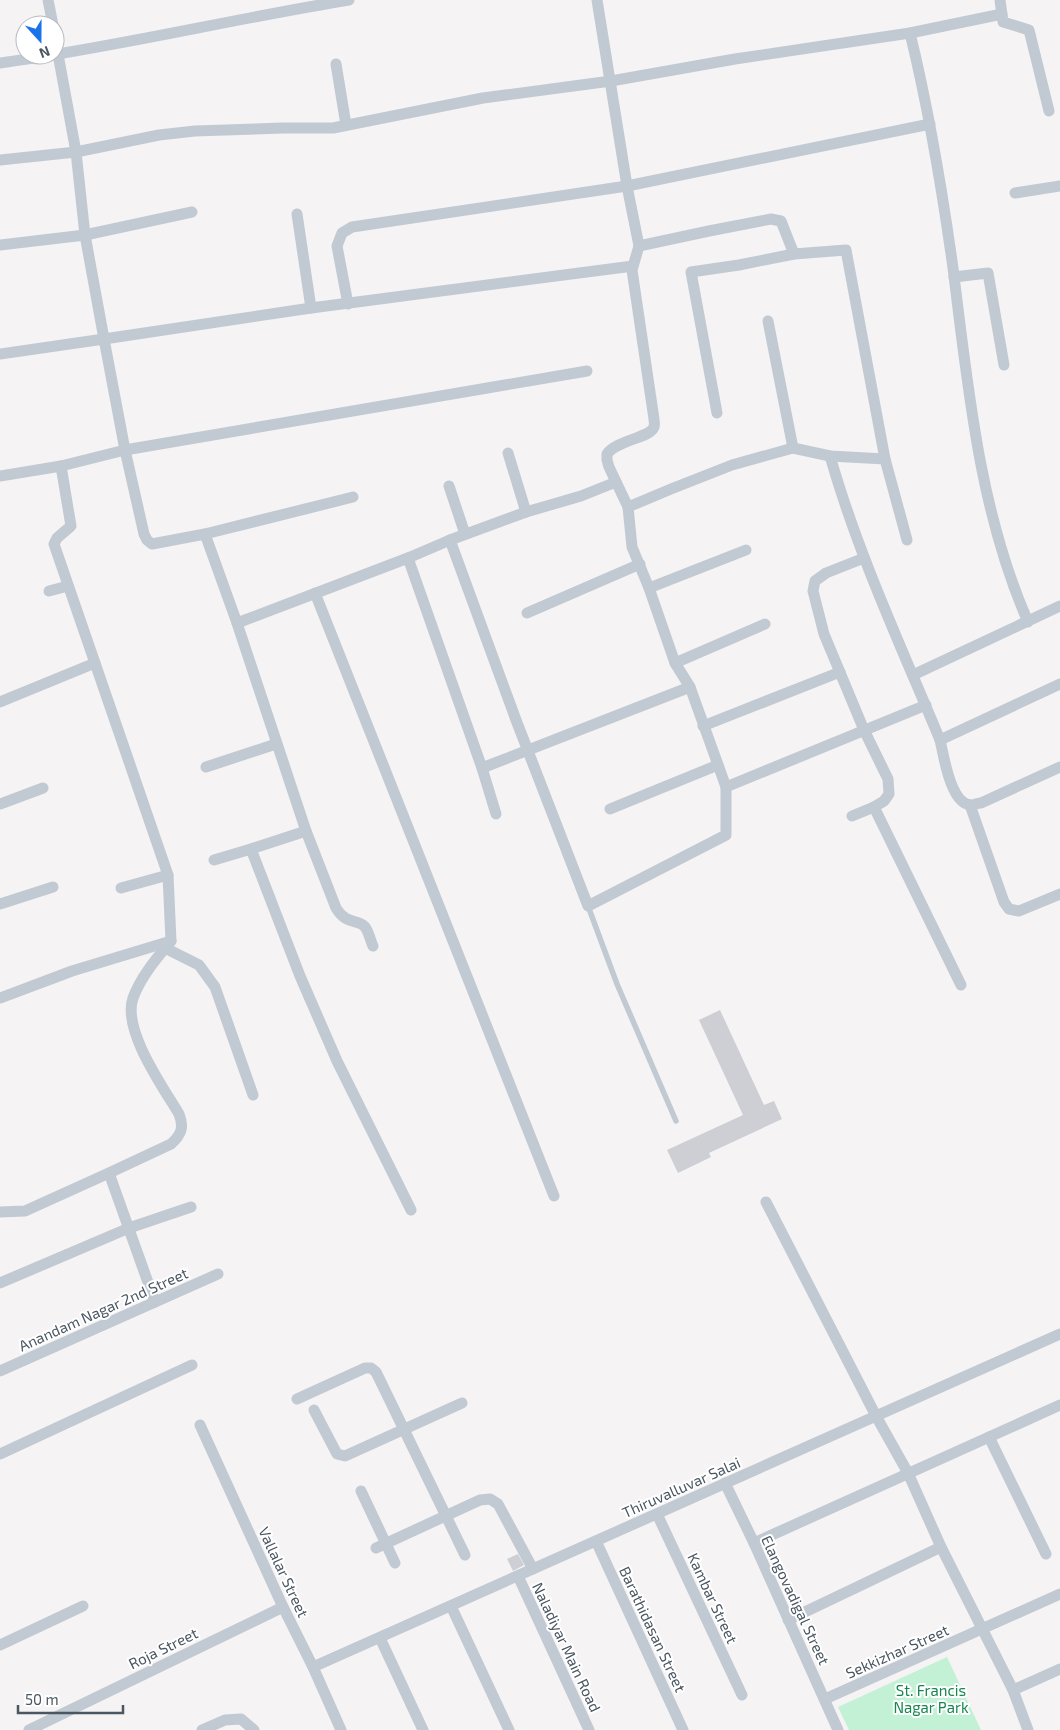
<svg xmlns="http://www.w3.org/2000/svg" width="1060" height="1730" font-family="'Exo 2',sans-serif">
	<rect width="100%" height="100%" fill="#f5f3f3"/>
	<path fill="#c3f1d5" d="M947,1657L981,1730H849L838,1707Z"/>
	<g fill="#cdcfd5">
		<path d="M720,1010L764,1105L774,1101L782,1119L709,1153L711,1157L678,1173L667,1150L743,1115L699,1020Z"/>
		<path d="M518,1554L524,1565L513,1571L507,1559Z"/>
	</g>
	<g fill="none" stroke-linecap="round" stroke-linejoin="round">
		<path stroke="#c1cad2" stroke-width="5.5" d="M588,906L617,984L676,1121"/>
		<g stroke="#c1cad2" stroke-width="11">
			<path d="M48,0L53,25"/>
			<path d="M597,0L627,186L639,246L632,270L654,419C654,421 655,424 654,427C650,438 617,440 607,454V460L609,467L628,507L671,489L732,465L793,448L830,456L885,459"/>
			<path d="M1000,0L1003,22L1029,30L1049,111"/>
			<path d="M910,33C929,111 942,189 953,268C968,387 979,510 1028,622"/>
			<path d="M0,63C117,47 232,19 349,0"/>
			<path d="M336,64L346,125"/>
			<path d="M0,160L76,152L159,135L195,131L283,128H333L483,98L611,81L735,59L910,33L1002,14"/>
			<path d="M1015,193L1060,186"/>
			<path d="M297,214L311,308"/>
			<path d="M0,245L85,235L192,212"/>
			<path d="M639,246L709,231L771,219L781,221L794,254"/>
			<path d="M954,277L988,273L1004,365"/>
			<path d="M348,304L337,246L342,233L352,227L627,186L930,124"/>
			<path d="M768,321L793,448"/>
			<path d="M0,354L104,339L85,235L76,152L55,38"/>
			<path d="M717,413L691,272L739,265L794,254L846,250L885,459L907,540"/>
			<path d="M508,453L526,512"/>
			<path d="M830,456C858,554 901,646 940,740L1060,684"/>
			<path d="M0,476L61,466L125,450L587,371"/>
			<path d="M449,486L465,534"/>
			<path d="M353,497L205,534L152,544L147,540L144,534L125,450L104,339L311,308L633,266"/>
			<path d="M205,534L237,623"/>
			<path d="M450,540L516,720L588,906L726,835V787L690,687L675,663L649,588L632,547L628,507"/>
			<path d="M408,558L482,768L496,814"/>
			<path d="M864,558L826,573L815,581L813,591L824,634L864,730L888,779L889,794L884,801L874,807L961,985"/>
			<path d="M649,588L746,550"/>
			<path d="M49,591L68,586"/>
			<path d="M315,593L554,1196"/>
			<path d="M527,613L640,564"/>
			<path d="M95,663L168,875L171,941C157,958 141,976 133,998C122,1030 163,1087 179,1114C184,1127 182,1134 171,1144L109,1173L155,1302"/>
			<path d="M675,663L765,624"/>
			<path d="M913,675L1060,606"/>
			<path d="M0,702L95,663L54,544L57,538L71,526L61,466"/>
			<path d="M703,726L840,672"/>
			<path d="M940,740C944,756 950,802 970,805C973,805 978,803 981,803L1060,767"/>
			<path d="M206,767L276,744"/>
			<path d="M482,768L690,687"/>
			<path d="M726,787L926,705"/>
			<path d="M0,804L43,788"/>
			<path d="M970,805L1004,902L1009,909L1019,911L1060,894"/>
			<path d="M610,809L718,765"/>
			<path d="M852,816L874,807"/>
			<path d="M306,831L336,908C347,926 357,918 365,927C369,932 370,940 373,946"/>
			<path d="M214,860L251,849"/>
			<path d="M121,888L168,875"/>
			<path d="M0,904L53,887"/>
			<path d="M165,948L199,965L215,987L253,1095"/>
			<path d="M0,998L72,971L171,941"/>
			<path d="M766,1202L876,1416L908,1473L941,1547L1013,1690L1028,1730"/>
			<path d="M411,1210L337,1061L300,976L251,849L306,831L237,623L408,558L450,540L526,512L581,496L616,482"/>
			<path d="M0,1212L25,1211L109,1173"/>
			<path d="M0,1283L129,1228L191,1207"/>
			<path d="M0,1371L218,1274"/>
			<path d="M297,1399L365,1368H371L376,1372L465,1555"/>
			<path d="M314,1410L337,1454L345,1456L462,1403"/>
			<path d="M200,1425L283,1607L313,1667L341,1730"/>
			<path d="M989,1437L1046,1554"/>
			<path d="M0,1454L192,1365"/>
			<path d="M725,1483L754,1543L838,1730"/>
			<path d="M361,1491L395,1563"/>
			<path d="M657,1514L742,1695"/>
			<path d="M596,1541L683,1730"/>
			<path d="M754,1543L1060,1405"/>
			<path d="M376,1548L480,1500L490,1499L498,1504L533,1569"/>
			<path d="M518,1576L589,1730"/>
			<path d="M451,1606L509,1730"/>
			<path d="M788,1620L941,1547"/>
			<path d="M380,1638L423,1730"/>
			<path d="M0,1645L83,1606"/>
			<path d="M313,1667L1060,1334"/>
			<path d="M1013,1690L1060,1669"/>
			<path d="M825,1699L1060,1594"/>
			<path d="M29,1730L283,1607"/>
			<path d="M202,1730L225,1720L241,1719L254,1730"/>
		</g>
	</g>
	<g text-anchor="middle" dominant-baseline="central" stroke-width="4" stroke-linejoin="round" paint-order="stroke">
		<g font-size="15" fill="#4a5661" stroke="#fff">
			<text transform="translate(103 1309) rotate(-24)">Anandam Nagar 2nd Street</text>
			<text transform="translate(681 1487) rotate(-24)">Thiruvalluvar Salai</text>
			<text transform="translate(284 1572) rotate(65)">Vallalar Street</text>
			<text transform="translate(713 1598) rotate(65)">Kambar Street</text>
			<text transform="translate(796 1600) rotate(65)">Elangovadigal Street</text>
			<text transform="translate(653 1629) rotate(65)">Barathidasan Street</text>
			<text transform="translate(567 1647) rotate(65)">Naladiyar Main Road</text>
			<text transform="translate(163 1648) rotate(-26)">Roja Street</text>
			<text transform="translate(897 1651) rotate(-24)">Sekkizhar Street</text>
		</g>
		<g font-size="15" fill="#17864f" stroke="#fff">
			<text x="931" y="1690">St. Francis<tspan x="931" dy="17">Nagar Park</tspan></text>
		</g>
	</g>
	<g transform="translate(40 40) rotate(159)"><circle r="24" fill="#ffffff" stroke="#b7bbc0"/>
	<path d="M0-4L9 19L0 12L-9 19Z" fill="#1a73e8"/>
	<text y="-8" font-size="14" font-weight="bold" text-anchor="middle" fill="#4a5661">N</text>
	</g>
	<path d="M18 1705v8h105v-8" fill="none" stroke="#4a5661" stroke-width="2.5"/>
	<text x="25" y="1705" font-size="15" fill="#4a5661" stroke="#ffffff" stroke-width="4" paint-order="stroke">50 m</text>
</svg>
